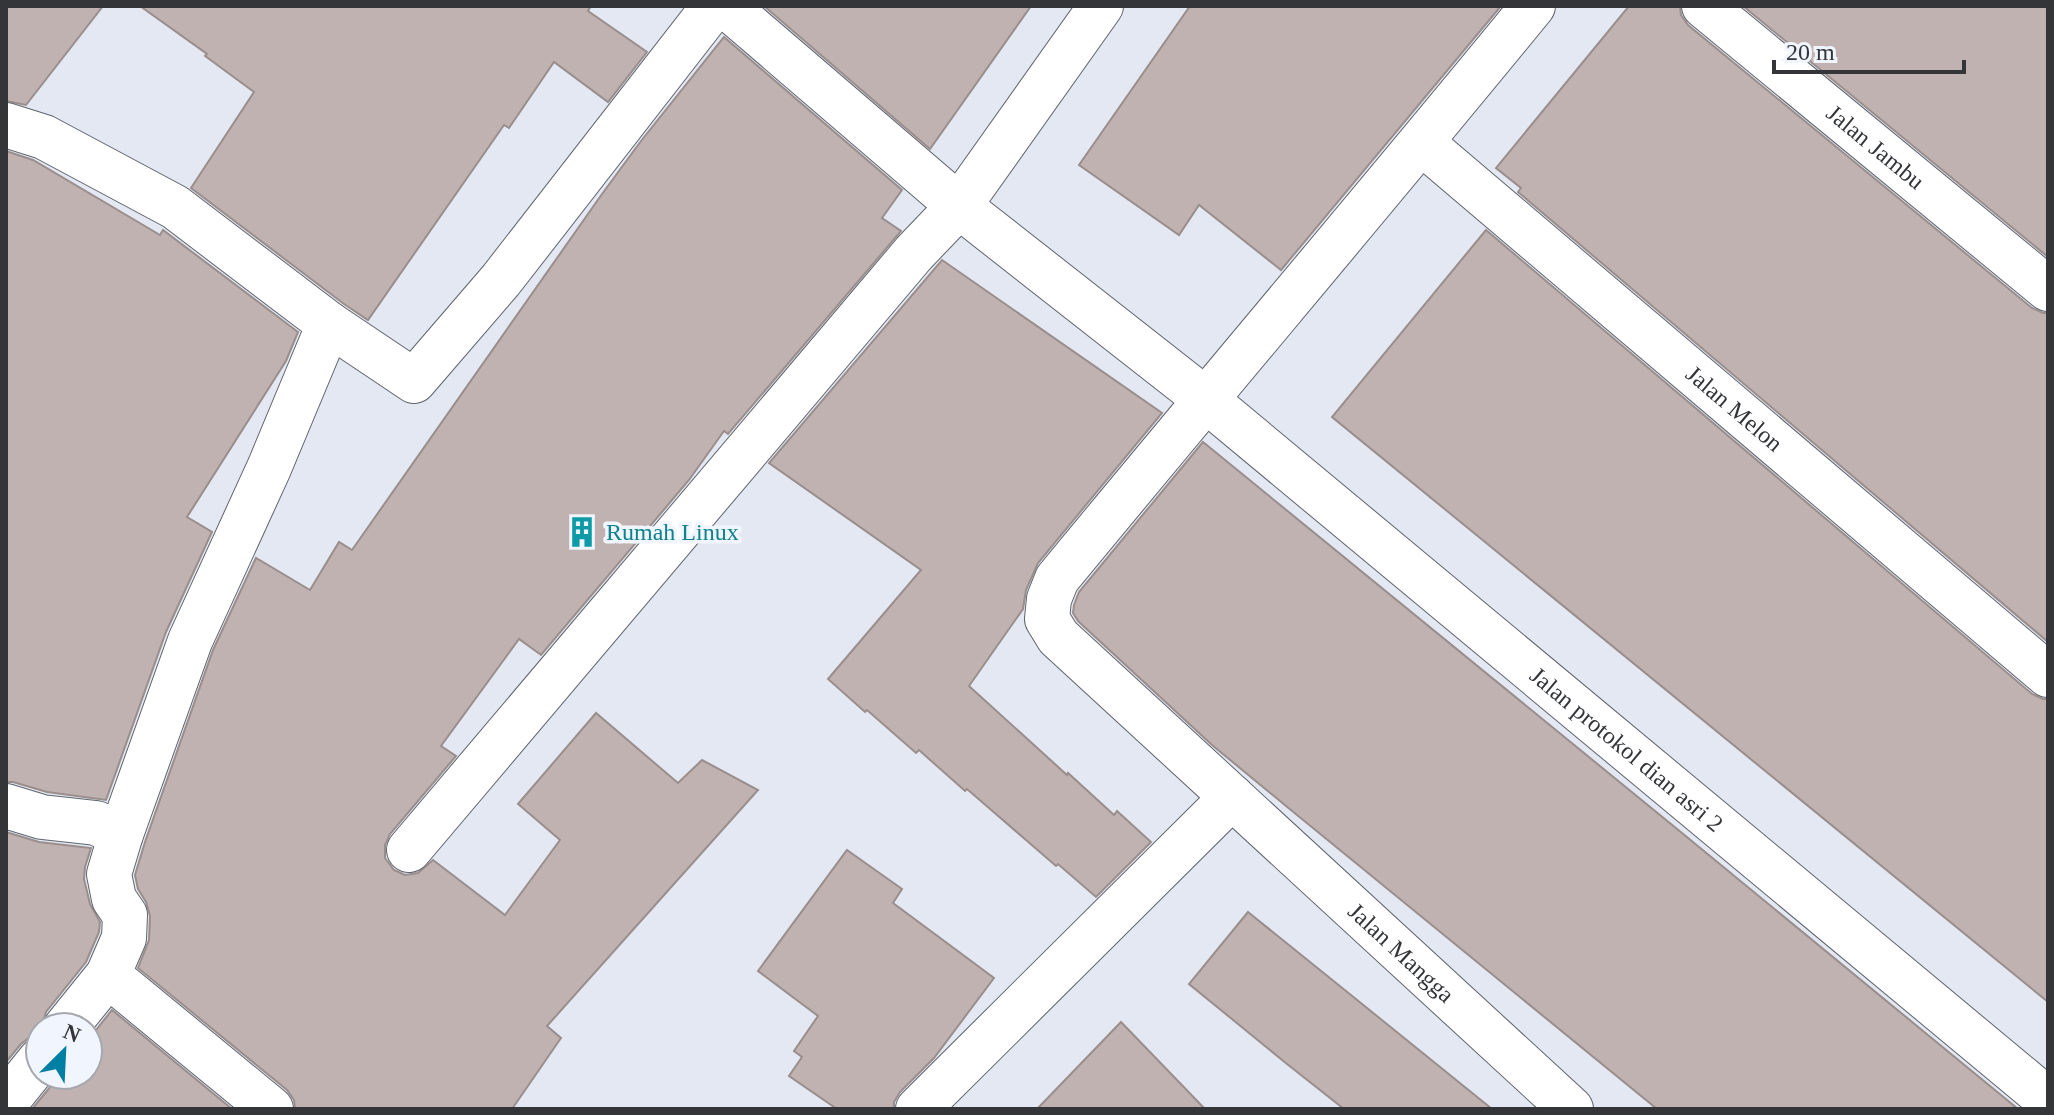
<svg xmlns="http://www.w3.org/2000/svg" width="2054" height="1115" font-family="'Times New Roman',serif">
	<rect width="100%" height="100%" fill="#e3e8f2"/>
	<g fill="#bfb2b1" stroke="#9a8e8d" stroke-width="2">
		<path d="M6,6H103L26,105L6,101Z"/>
		<path d="M140,6H591L588,11L647,52L608,102L554,62L509,128L504,125L368,320L344,304L191,188L254,92L205,56L207,54Z"/>
		<path d="M764,6H1031L930,149Z"/>
		<path d="M1190,6H1501L1281,270L1199,205L1179,235L1079,165Z"/>
		<path d="M1629,6H1680L1681,15L1688,25L2032,308L2043,313H2048V642L1518,192L1521,188L1496,168Z"/>
		<path d="M1743,6H2048V257Z"/>
		<path d="M724,37L902,190L882,218L901,231L728,434L724,431L689,480L541,655L519,639L441,746L456,756L390,834L385,845V858L394,870L405,875L418,873L433,860L505,915L560,840L518,804L596,713L678,783L702,760L758,790L547,1026L561,1038L512,1109H295L294,1100L287,1090L138,968L149,940L150,916L146,902L138,889L135,875L145,842L213,650L256,558L310,590L339,542L352,550L602,194L641,141Z"/>
		<path d="M6,151L33,160L160,235L163,230L298,332L286,361L187,517L212,532L166,632L106,800L47,792L13,782H6Z"/>
		<path d="M1486,230L2032,694L2043,699H2048V1002L1332,417Z"/>
		<path d="M942,260L1162,413L1038,563L1026,590L1023,609L969,686L1067,775L1068,773L1114,815L1117,811L1151,842L1096,897L1058,864L1056,866L967,789L965,791L919,750L916,753L867,710L865,712L828,679L921,570L769,463Z"/>
		<path d="M1203,442L1682,833L2018,1109H1657L1286,806L1212,745L1078,621L1073,613L1074,605L1079,592Z"/>
		<path d="M6,832L39,842L91,848L85,867L84,879L90,904L100,922L99,932L86,962L46,1012L42,1027H40V1036L30,1037L21,1044L6,1062Z"/>
		<path d="M847,850L902,889L893,903L994,978L934,1058L900,1092L894,1102V1109H837L789,1076L802,1057L794,1051L818,1016L758,971Z"/>
		<path d="M1248,912L1346,991L1492,1109H1344L1287,1064L1189,984Z"/>
		<path d="M112,1010L232,1109H32L60,1075H88V1040Z"/>
		<path d="M1121,1022L1205,1109H1037Z"/>
	</g>
	<g fill="none" stroke-linecap="round" stroke-linejoin="round">
		<defs>
			<g id="street">
				<path id="s1" d="M726,6L959,206L1205,399L2048,1100"/>
				<path id="s2" d="M1533,6C1376,198 1215,387 1057,579L1049,599L1047,619L1058,637L1571,1109"/>
				<path id="s3" d="M1704,6L2048,289"/>
				<path d="M6,125L44,137L175,207L329,324L269,468L190,641L121,834L109,874L114,899L125,915L124,938L108,975L66,1027"/>
				<path id="s4" d="M1422,143L2048,675"/>
				<path d="M329,324L414,381L501,280L714,6"/>
				<path d="M6,806L42,817L96,823L121,834"/>
				<path d="M409,850L914,253L959,206L1101,6"/>
				<path d="M108,975L271,1109"/>
				<path d="M6,1102L40,1060"/>
				<path d="M918,1109L1232,797"/>
			</g>
		</defs>
		<use href="#street" stroke="#5f636b" stroke-width="46"/>
		<use href="#street" stroke="#fff" stroke-width="44"/>
	</g>
	<defs>
		<symbol id="building-bare" viewBox="-9 -9 18 18"><path d="M-4-6H4V6H1V3H-1V6H-4ZM-2.5-4.3h1.7v1.8h-1.7ZM.8-4.3h1.7v1.8H.8ZM-2.5-1h1.7V.8h-1.7ZM.8-1h1.7V.8H.8Z" fill="#0f9aa8" stroke="#f1f5fd" stroke-width="2.5" paint-order="stroke"/></symbol>
	</defs>
	<g fill-rule="evenodd">
		<use href="#building-bare" x="560" y="510" width="44" height="44"/>
	</g>
	<g text-anchor="middle" dominant-baseline="central" stroke-width="7" stroke-linejoin="round" paint-order="stroke">
		<g font-size="24" fill="#333539" stroke="#f1f5fd">
			<text stroke="none"><textPath href="#s3" startOffset="222">Jalan Jambu</textPath></text>
			<text stroke="none"><textPath href="#s4" startOffset="410">Jalan Melon</textPath></text>
			<text stroke="none"><textPath href="#s1" startOffset="1168">Jalan protokol dian asri 2</textPath></text>
			<text stroke="none"><textPath href="#s2" startOffset="1274">Jalan Mangga</textPath></text>
		</g>
		<g font-size="24" fill="#0d838f" stroke="#f1f5fd" text-anchor="start">
			<text x="606" y="532">Rumah Linux</text>
		</g>
	</g>
	<rect width="2054" height="1115" fill="none" stroke="#333539" stroke-width="16"/>
	<g transform="translate(64 1051) rotate(24)"><circle r="38" fill="#f1f5fd" stroke="#a5a8af" stroke-width="2"/>
	<path d="M0-6L14 30L0 20L-14 30Z" fill="#007fa4"/>
	<text y="-12" font-size="22" font-weight="bold" text-anchor="middle" fill="#333539">N</text>
	</g>
	<path d="M1774 60v12h190v-12" fill="none" stroke="#333539" stroke-width="4"/>
	<text x="1786" y="60" font-size="24" fill="#333539" stroke="#f1f5fd" stroke-width="6" paint-order="stroke">20 m</text>
</svg>
